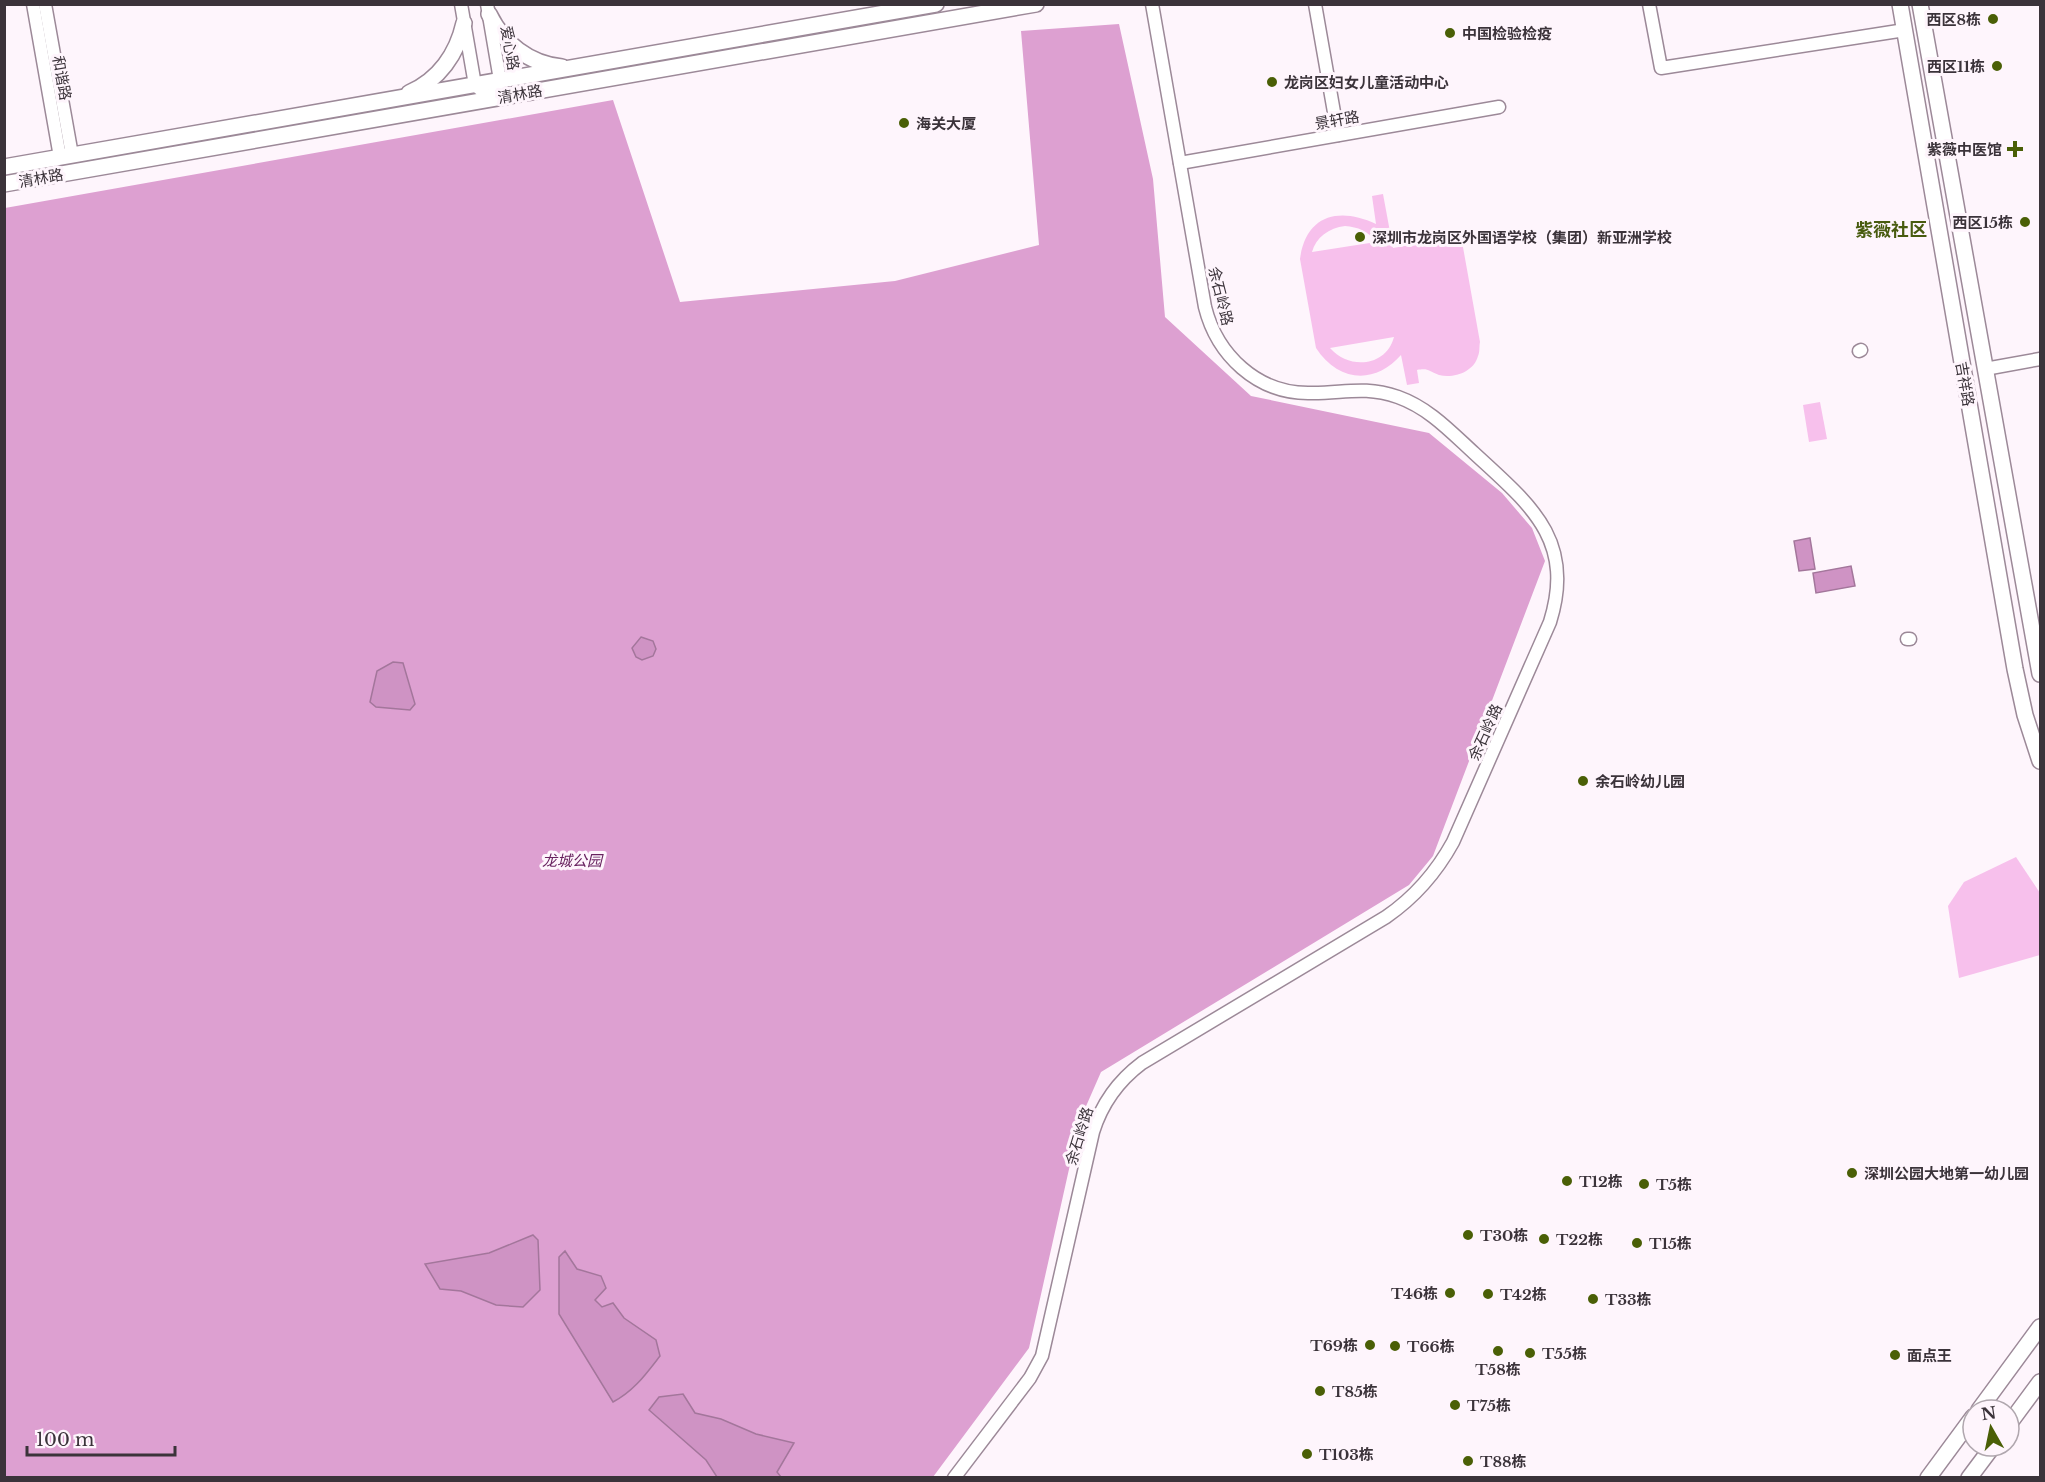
<svg xmlns="http://www.w3.org/2000/svg" width="2045" height="1482" font-family="'Libre Baskerville','Noto Sans SC',serif">
	<rect width="100%" height="100%" fill="#fef5fc"/>
	<g fill="#f7c0ec" fill-rule="evenodd">
		<path d="M1383,194L1393,248L1461,236L1480,342C1479,347 1480,352 1478,356C1474,372 1453,379 1439,375C1428,371 1429,368 1417,370L1419,383L1407,385L1401,355C1375,385 1338,382 1316,348L1300,259C1306,214 1340,207 1376,224L1372,196ZM1345,226C1358,227 1368,231 1376,242L1312,252C1316,237 1329,228 1345,226ZM1394,337C1386,367 1349,370 1330,348Z"/>
		<path d="M1820,402L1827,439L1809,442L1803,405Z"/>
		<path d="M2016,857L2040,893V955L1959,978L1948,906L1964,882Z"/>
	</g>
	<path fill="#dda0d1" d="M1119,24L1153,179L1165,317L1251,396L1429,433L1502,493L1532,528L1545,561L1433,856L1409,885L1101,1072L1080,1120L1029,1348L933,1477L5,1478V208L613,100L680,302L895,281L1039,245L1021,31Z"/>
	<g fill="#cf93c4" stroke="#a3769b" stroke-width="1.5">
		<path d="M1810,538L1815,569L1799,571L1794,541Z"/>
		<path d="M1851,566L1855,586L1816,593L1813,573Z"/>
		<path d="M641,637L653,641L656,649L653,656L642,660L636,657L632,648Z"/>
		<path d="M393,662L403,663L415,704L410,710L376,707L370,702L377,671Z"/>
		<path d="M533,1235L538,1240L540,1290L523,1307L496,1305L461,1291L440,1289L425,1264L489,1253Z"/>
		<path d="M565,1251L577,1269L601,1276L606,1288L595,1300L602,1307L613,1303L624,1318L656,1340L660,1356C646,1374 634,1391 613,1402L559,1314V1257Z"/>
		<path d="M683,1394L695,1413L721,1419L756,1434L794,1443L777,1472L781,1477H717L706,1460L649,1410L659,1397Z"/>
	</g>
	<g fill="none" stroke-linecap="round" stroke-linejoin="round">
		<defs>
			<g id="minor">
				<path d="M33,4L60,157"/>
				<path d="M45,4L72,155"/>
				<path d="M461,4L475,85L491,99L500,80L487,4"/>
				<path d="M1315,4L1338,135"/>
				<path d="M1649,4L1661,68L1905,30"/>
				<path d="M1180,163L1499,107"/>
				<path d="M1859,351L1861,350"/>
				<path d="M1985,369L2040,359"/>
				<path d="M1907,639H1910"/>
				<path d="M954,1478L1030,1378L1042,1356L1093,1132C1102,1103 1118,1081 1142,1063L1386,917C1415,897 1436,873 1453,842L1550,622C1576,539 1529,504 1474,453C1451,432 1429,408 1398,397C1362,385 1343,394 1308,393C1257,393 1217,355 1205,307L1152,4"/>
			</g>
			<g id="major">
				<path d="M1900,4L2015,669L2025,715L2040,761"/>
				<path d="M1920,4L2040,674"/>
				<path d="M489,14C503,43 529,64 562,67"/>
				<path d="M409,93C439,80 457,54 464,23"/>
				<path d="M4,167L936,4"/>
				<path d="M4,184L1036,4"/>
				<path d="M1979,1410L2040,1327"/>
				<path d="M2009,1424L2040,1382"/>
				<path d="M1928,1478L1973,1417"/>
				<path d="M1969,1478L1993,1446"/>
			</g>
		</defs>
		<use href="#minor" stroke="#9c8998" stroke-width="15"/>
		<use href="#major" stroke="#9c8998" stroke-width="18"/>
		<use href="#minor" stroke="#fff" stroke-width="12"/>
		<use href="#major" stroke="#fff" stroke-width="15"/>
	</g>
	<g fill="#4a5f06" stroke="#fef5fc" stroke-width="2">
		<circle cx="1993" cy="19" r="6"/>
		<circle cx="1450" cy="33" r="6"/>
		<circle cx="1997" cy="66" r="6"/>
		<circle cx="1272" cy="82" r="6"/>
		<circle cx="904" cy="123" r="6"/>
		<path d="M2012 140h6v6h6v6h-6v6h-6v-6h-6v-6h6z"/>
		<circle cx="2025" cy="222" r="6"/>
		<circle cx="1360" cy="237" r="6"/>
		<circle cx="1583" cy="781" r="6"/>
		<circle cx="1852" cy="1173" r="6"/>
		<circle cx="1567" cy="1181" r="6"/>
		<circle cx="1644" cy="1184" r="6"/>
		<circle cx="1468" cy="1235" r="6"/>
		<circle cx="1544" cy="1239" r="6"/>
		<circle cx="1637" cy="1243" r="6"/>
		<circle cx="1450" cy="1293" r="6"/>
		<circle cx="1488" cy="1294" r="6"/>
		<circle cx="1593" cy="1299" r="6"/>
		<circle cx="1370" cy="1345" r="6"/>
		<circle cx="1395" cy="1346" r="6"/>
		<circle cx="1498" cy="1351" r="6"/>
		<circle cx="1530" cy="1353" r="6"/>
		<circle cx="1895" cy="1355" r="6"/>
		<circle cx="1320" cy="1391" r="6"/>
		<circle cx="1455" cy="1405" r="6"/>
		<circle cx="1307" cy="1454" r="6"/>
		<circle cx="1468" cy="1461" r="6"/>
	</g>
	<g text-anchor="middle" dominant-baseline="central" stroke-width="6" stroke-linejoin="round" paint-order="stroke">
		<g font-size="15" font-weight="bold" fill="#3b333a" stroke="#fef5fc" text-anchor="start">
			<text x="1981" y="19" text-anchor="end">西区8栋</text>
			<text x="1462" y="33">中国检验检疫</text>
			<text x="1985" y="66" text-anchor="end">西区11栋</text>
			<text x="1284" y="82">龙岗区妇女儿童活动中心</text>
			<text x="916" y="123">海关大厦</text>
			<text x="2002" y="149" text-anchor="end">紫薇中医馆</text>
			<text x="2013" y="222" text-anchor="end">西区15栋</text>
			<text x="1372" y="237">深圳市龙岗区外国语学校（集团）新亚洲学校</text>
			<text x="1595" y="781">余石岭幼儿园</text>
			<text x="1864" y="1173">深圳公园大地第一幼儿园</text>
			<text x="1579" y="1181">T12栋</text>
			<text x="1656" y="1184">T5栋</text>
			<text x="1480" y="1235">T30栋</text>
			<text x="1556" y="1239">T22栋</text>
			<text x="1649" y="1243">T15栋</text>
			<text x="1438" y="1293" text-anchor="end">T46栋</text>
			<text x="1500" y="1294">T42栋</text>
			<text x="1605" y="1299">T33栋</text>
			<text x="1358" y="1345" text-anchor="end">T69栋</text>
			<text x="1407" y="1346">T66栋</text>
			<text x="1542" y="1353">T55栋</text>
			<text x="1907" y="1355">面点王</text>
			<text x="1498" y="1369" text-anchor="middle">T58栋</text>
			<text x="1332" y="1391">T85栋</text>
			<text x="1467" y="1405">T75栋</text>
			<text x="1319" y="1454">T103栋</text>
			<text x="1480" y="1461">T88栋</text>
		</g>
		<g font-size="15" fill="#3b333a" stroke="#fef5fc">
			<text transform="translate(510 48) rotate(80)">爱心路</text>
			<text transform="translate(62 78) rotate(80)">和谐路</text>
			<text transform="translate(520 94) rotate(-10)">清林路</text>
			<text transform="translate(1337 120) rotate(-10)">景轩路</text>
			<text transform="translate(41 178) rotate(-10)">清林路</text>
			<text transform="translate(1221 296) rotate(76)">余石岭路</text>
			<text transform="translate(1965 384) rotate(80)">吉祥路</text>
			<text transform="translate(1485 732) rotate(-66)">余石岭路</text>
			<text transform="translate(1079 1136) rotate(-73)">余石岭路</text>
		</g>
		<g font-size="15" font-style="italic" fill="#68225f" stroke="#fef5fc">
			<text x="572" y="860">龙城公园</text>
		</g>
		<g font-size="18" font-weight="bold" fill="#485b0f" stroke="#fef5fc">
			<text x="1891" y="230">紫薇社区</text>
		</g>
	</g>
	<rect width="2045" height="1482" fill="none" stroke="#3b333a" stroke-width="12"/>
	<g transform="translate(1991 1428) rotate(351)"><circle r="28" fill="#fef5fc" stroke="#b0a7ae" stroke-width="1.5"/>
	<path d="M0-4.5L10 22L0 15L-10 22Z" fill="#4a5f06"/>
	<text y="-9" font-size="16" font-weight="bold" text-anchor="middle" fill="#3b333a">N</text>
	</g>
	<path d="M27 1446v9h148v-9" fill="none" stroke="#3b333a" stroke-width="3"/>
	<text x="36" y="1446" font-size="18" fill="#3b333a" stroke="#fef5fc" stroke-width="4.5" paint-order="stroke">100 m</text>
</svg>
